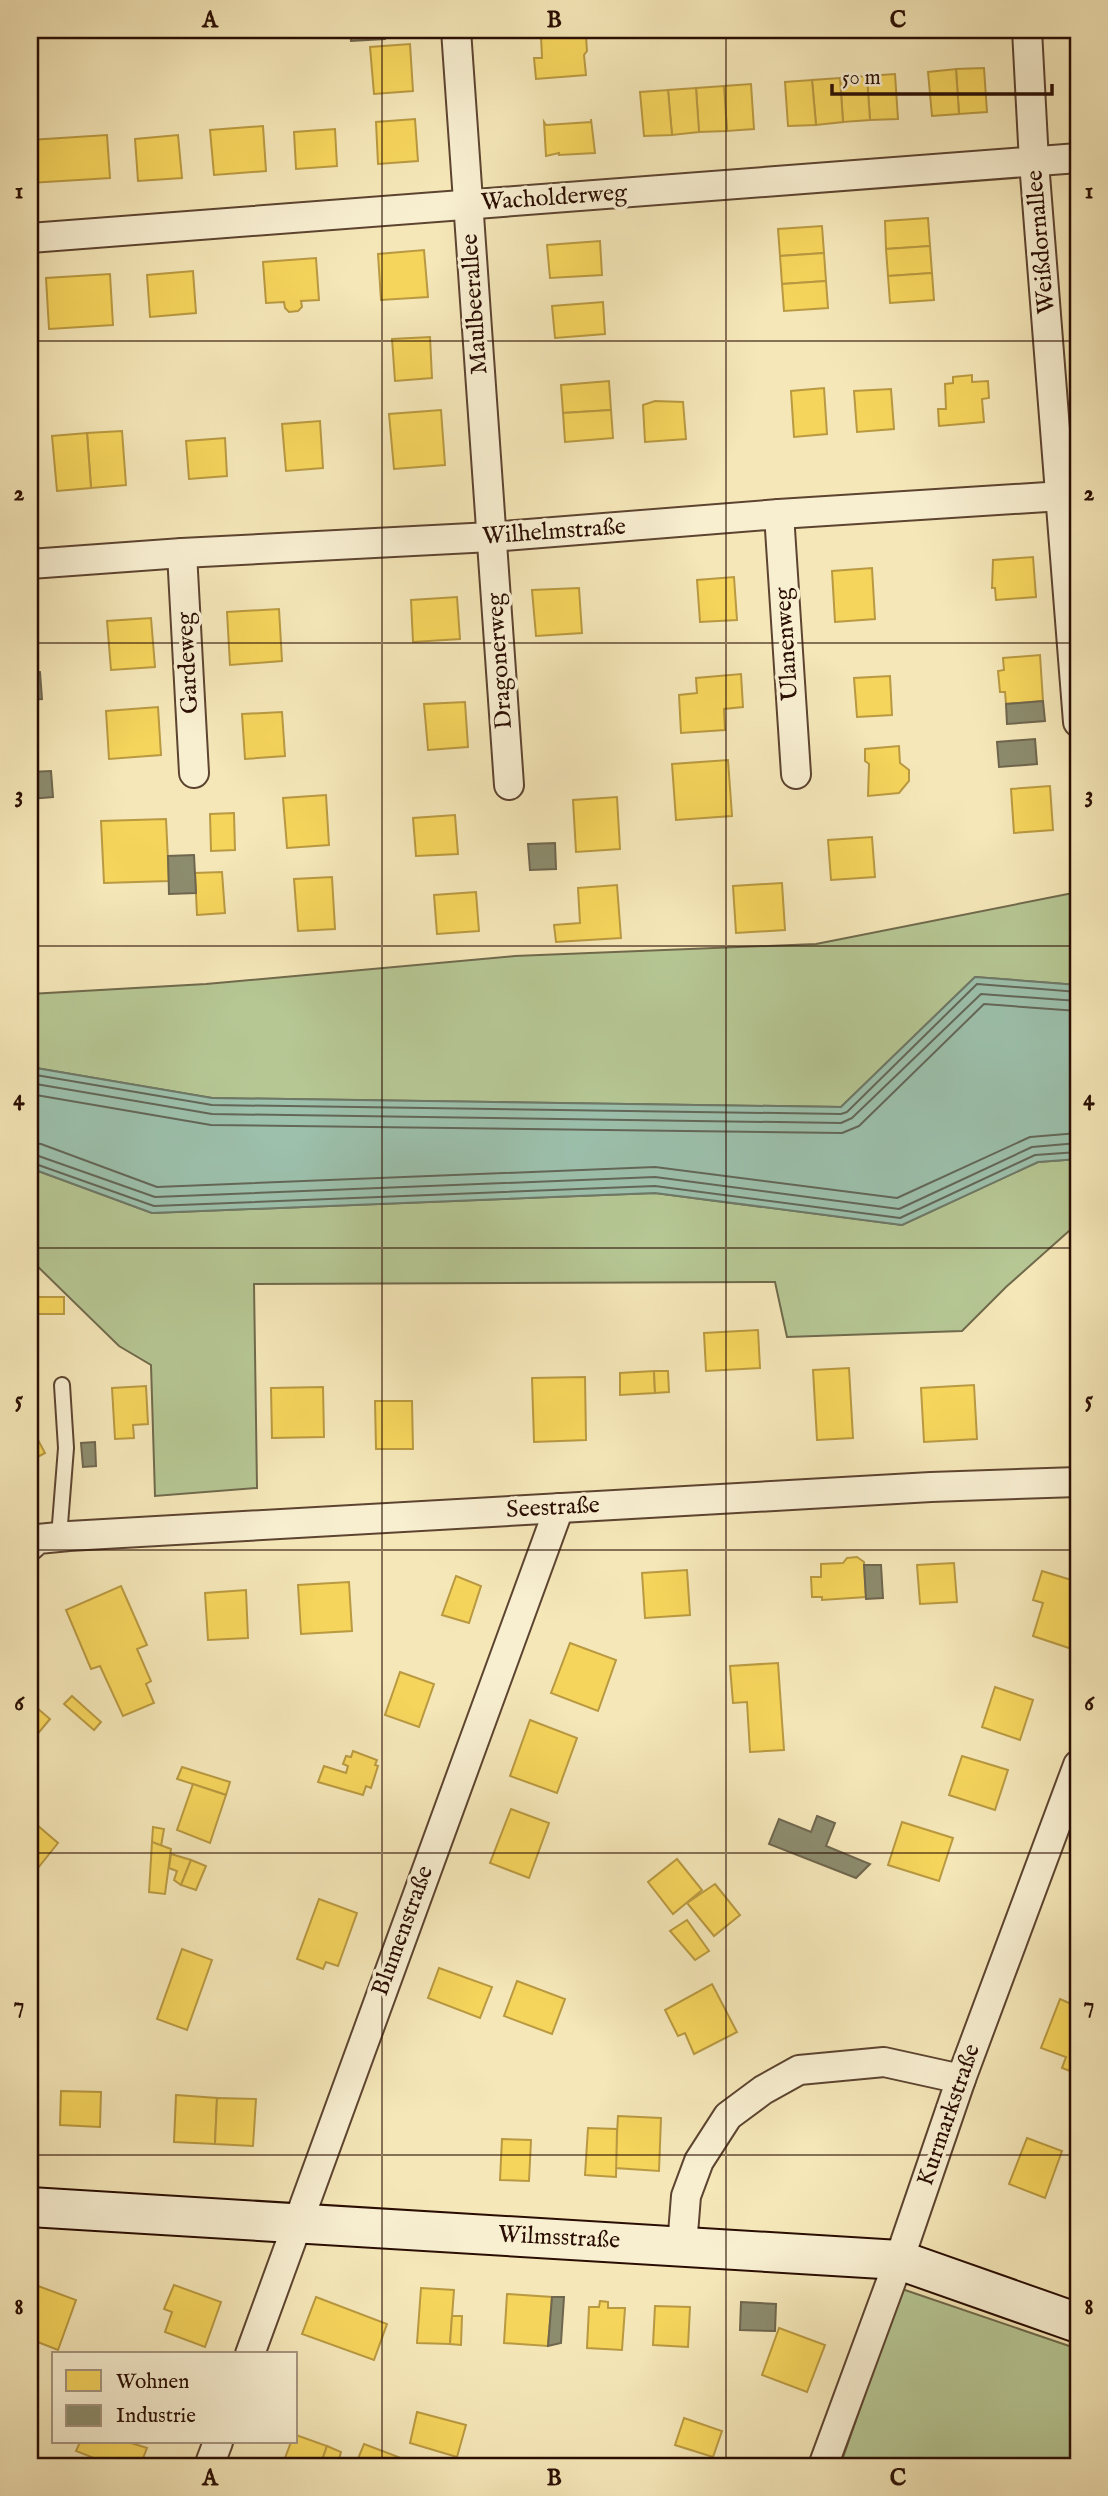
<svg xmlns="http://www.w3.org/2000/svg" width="1108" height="2496" font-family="'IM FELL English',serif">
	<rect width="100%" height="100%" fill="#f5e7b8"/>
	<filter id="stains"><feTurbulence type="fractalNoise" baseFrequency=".00286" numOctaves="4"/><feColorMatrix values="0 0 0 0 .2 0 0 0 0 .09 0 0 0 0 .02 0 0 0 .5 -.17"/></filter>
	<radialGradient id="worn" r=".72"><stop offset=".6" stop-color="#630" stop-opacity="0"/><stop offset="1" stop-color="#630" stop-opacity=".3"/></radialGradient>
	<g fill="#b6c794" stroke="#706a4c" stroke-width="2">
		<path d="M1078,892V985L975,977L841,1107L212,1098L30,1067V994L206,984L515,956L816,944Z"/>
		<path d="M1078,1159V1230L1069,1231L1006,1287L962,1331L787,1337L775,1282L254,1284L257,1488L155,1496L151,1365L119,1346L30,1259V1168L152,1213L655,1193L902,1225L1038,1162Z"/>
		<path d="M902,2289L1078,2349V2466H840Z"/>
	</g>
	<path fill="#9cc0ac" stroke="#6e7968" stroke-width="2" d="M975,977L1078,985V1159L1038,1162L902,1225L655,1193L152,1213L30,1168V1067L212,1098L841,1107Z"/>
	<g fill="#f6d55c" stroke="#b99941" stroke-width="2">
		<path d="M42,30H106V32L42,37Z"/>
		<path d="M582,33L586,36L587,51L584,55L586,75L536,79L534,58H542L541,36Z"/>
		<path d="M410,44L413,91L374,94L370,47Z"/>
		<path d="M984,68L987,112L959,114L956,69Z"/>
		<path d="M956,69L959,114L932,116L928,72Z"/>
		<path d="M895,74L898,119L870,120L867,76Z"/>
		<path d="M867,76L870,120L843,122L840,78Z"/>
		<path d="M840,78L843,122L816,125L812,80Z"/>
		<path d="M812,80L816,125L788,126L785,82Z"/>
		<path d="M751,84L754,129L727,131L724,86Z"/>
		<path d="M724,86L727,131L699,132L696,88Z"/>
		<path d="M696,88L699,132L672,135L668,90Z"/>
		<path d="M668,90L672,135L644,136L640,92Z"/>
		<path d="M415,119L418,161L378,164L376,122Z"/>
		<path d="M591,119L595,153L559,155V153L546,156L544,122L546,125L591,122Z"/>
		<path d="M263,126L266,171L214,175L210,130Z"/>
		<path d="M335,129L337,166L296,169L294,132Z"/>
		<path d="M107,135L110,178L30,183V140Z"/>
		<path d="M178,135L182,178L138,181L135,139Z"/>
		<path d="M928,218L930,246L886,249L885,221Z"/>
		<path d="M822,226L824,253L780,256L778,229Z"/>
		<path d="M600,241L602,275L550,278L547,245Z"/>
		<path d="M930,246L932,273L888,276L886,249Z"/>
		<path d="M424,250L428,297L381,300L378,254Z"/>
		<path d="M824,253L826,281L782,284L780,256Z"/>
		<path d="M316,258L319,300L301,301L302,307L298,311L289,312L285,308L284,302L266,303L263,262Z"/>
		<path d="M193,271L196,313L150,317L147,275Z"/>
		<path d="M932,273L934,300L890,303L888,276Z"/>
		<path d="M110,274L113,325L49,329L46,278Z"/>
		<path d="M826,281L828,308L784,311L782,284Z"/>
		<path d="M603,302L605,334L555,338L552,306Z"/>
		<path d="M430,337L432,378L395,381L392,339Z"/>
		<path d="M972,375V382L988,381L989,398L982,399L984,422L939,426L938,409H946L945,384L953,383V377Z"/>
		<path d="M609,381L611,410L563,413L561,385Z"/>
		<path d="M824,388L827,434L794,437L791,391Z"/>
		<path d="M891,389L894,429L857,432L854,391Z"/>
		<path d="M655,401L683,402L686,439L645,442L643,405Z"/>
		<path d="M441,410L445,465L394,469L389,414Z"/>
		<path d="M611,410L613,438L565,442L563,413Z"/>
		<path d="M320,421L323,468L286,471L282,424Z"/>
		<path d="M122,431L126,485L91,488L87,433Z"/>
		<path d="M87,433L91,488L57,491L52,436Z"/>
		<path d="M225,438L227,476L189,479L186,441Z"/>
		<path d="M1033,557L1036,597L996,600L995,588H992L993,560Z"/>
		<path d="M872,568L875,619L835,622L832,571Z"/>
		<path d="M734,577L737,620L700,622L697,580Z"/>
		<path d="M579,588L582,633L536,636L532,590Z"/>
		<path d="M457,597L460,639L413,642L411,600Z"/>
		<path d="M279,609L282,661L230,665L227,612Z"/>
		<path d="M151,618L155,667L111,670L107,621Z"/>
		<path d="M1040,655L1043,701L1006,704L1005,692H1000L998,671L1004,670L1003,658Z"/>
		<path d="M741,674L743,707L724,709L725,730L681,733L679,695L697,693L696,678Z"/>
		<path d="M890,676L892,715L857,717L854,678Z"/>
		<path d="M465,702L468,747L428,750L424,704Z"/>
		<path d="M158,707L161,755L109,759L106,711Z"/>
		<path d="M282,712L285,756L245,759L242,714Z"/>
		<path d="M899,746L900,763L909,770V781L899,793L868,796L869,764L865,761V749Z"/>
		<path d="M728,760L732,816L676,820L672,764Z"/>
		<path d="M1050,786L1053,830L1014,833L1011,789Z"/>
		<path d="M326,795L329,845L287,848L283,798Z"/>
		<path d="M617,797L620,849L576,852L573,800Z"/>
		<path d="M234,813L235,850L211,851L210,814Z"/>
		<path d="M455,815L458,854L416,856L413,818Z"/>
		<path d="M166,819L169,881L104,883L101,821Z"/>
		<path d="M30,829H32L34,874H30Z"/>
		<path d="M872,837L875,877L831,880L828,840Z"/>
		<path d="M222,872L225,913L197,915L195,873Z"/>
		<path d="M332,877L335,929L298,931L294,879Z"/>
		<path d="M782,883L785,930L736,933L733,886Z"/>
		<path d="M617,885L621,938L556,942L554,925L580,923L578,888Z"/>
		<path d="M476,892L479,931L437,934L434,895Z"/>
		<rect x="30" y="1297" width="34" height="17"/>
		<path d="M30,1325H35L36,1369H30Z"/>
		<path d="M758,1330L760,1368L706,1371L704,1333Z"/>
		<path d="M849,1368L853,1438L817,1440L813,1370Z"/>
		<path d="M654,1371L655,1393L620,1395V1373Z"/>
		<path d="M654,1371H668L669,1392L655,1393Z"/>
		<path d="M585,1377L586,1440L534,1442L532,1378Z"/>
		<path d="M974,1385L977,1439L924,1442L921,1388Z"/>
		<path d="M146,1386L148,1424L133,1425L134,1438L115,1439L112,1388Z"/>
		<path d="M323,1387L324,1437L272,1438L271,1388Z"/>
		<path d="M375,1401H412L413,1449H376Z"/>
		<path d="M30,1425L45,1453L30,1461Z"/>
		<path d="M857,1557L864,1562L866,1597L822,1600V1597H812L811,1577H821V1564L843,1563L847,1558Z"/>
		<path d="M954,1563L957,1602L920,1604L917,1565Z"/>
		<path d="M687,1570L690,1615L645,1618L642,1573Z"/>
		<path d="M1042,1571L1078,1582V1651L1033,1636L1043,1603L1033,1600Z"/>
		<path d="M456,1576L481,1586L469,1623L442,1615Z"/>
		<path d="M349,1582L352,1631L301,1634L298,1585Z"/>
		<path d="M121,1586L147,1645L137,1649L151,1681L146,1684L154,1703L123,1716L100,1666L91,1669L66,1610Z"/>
		<path d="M246,1590L248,1638L208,1640L205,1593Z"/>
		<path d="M570,1643L616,1660L598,1711L551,1693Z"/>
		<path d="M778,1663L784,1750L750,1752L747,1702L733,1703L730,1666Z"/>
		<path d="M400,1672L434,1684L419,1727L385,1715Z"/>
		<path d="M995,1687L1033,1700L1020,1740L982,1727Z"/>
		<path d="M72,1696L101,1722L94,1730L64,1704Z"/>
		<path d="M30,1702L50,1719L30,1743Z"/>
		<path d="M530,1720L577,1738L557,1793L510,1776Z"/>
		<path d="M353,1751L377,1760L375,1765L378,1766L371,1788L366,1786L363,1795L318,1782L324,1766L346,1773L348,1766L343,1764L346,1756L351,1757Z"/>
		<path d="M962,1756L1008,1770L995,1810L949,1795Z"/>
		<path d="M182,1767L230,1782L226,1795L177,1779Z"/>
		<path d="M193,1784L226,1795L210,1843L177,1830Z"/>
		<path d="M511,1809L549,1823L529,1878L490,1863Z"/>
		<path d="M30,1819L58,1843L30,1878Z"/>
		<path d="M902,1822L953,1838L939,1881L888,1865Z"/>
		<path d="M153,1827L164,1829L161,1846L152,1842Z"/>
		<path d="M152,1842L171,1849L165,1894L149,1892Z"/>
		<path d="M171,1854L191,1860L181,1885L174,1880L177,1871L169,1868Z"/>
		<path d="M677,1859L702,1890L673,1914L648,1882Z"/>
		<path d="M191,1860L206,1866L196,1890L181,1885Z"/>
		<path d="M715,1884L740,1915L714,1936L687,1903Z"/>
		<path d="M319,1899L357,1913L338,1966L326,1962L323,1969L297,1959Z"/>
		<path d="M687,1920L709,1951L695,1960L670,1931Z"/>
		<path d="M182,1949L212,1960L187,2030L157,2019Z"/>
		<path d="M439,1968L492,1987L480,2018L428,1998Z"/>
		<path d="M517,1981L565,1999L552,2034L504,2016Z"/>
		<path d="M712,1984L737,2032L694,2054L685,2033L678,2036L665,2010Z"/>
		<path d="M1060,1999L1078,2007V2065L1075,2073L1062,2068L1066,2057L1041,2048Z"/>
		<path d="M61,2091L101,2092L100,2127L60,2125Z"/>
		<path d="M176,2095L217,2098L215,2144L174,2142Z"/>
		<path d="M217,2098L256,2099L253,2146L215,2144Z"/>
		<path d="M618,2116L661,2118L659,2171L615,2168Z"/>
		<path d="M588,2128L617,2129L616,2177L585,2175Z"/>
		<path d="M1027,2138L1062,2151L1045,2198L1009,2184Z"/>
		<path d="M502,2139L531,2140L529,2181L500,2180Z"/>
		<path d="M30,2283L76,2300L58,2350L30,2339Z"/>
		<path d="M174,2285L221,2302L205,2347L165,2332L172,2312L164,2309Z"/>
		<path d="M421,2288L454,2290L450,2344L417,2343Z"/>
		<path d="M507,2294L552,2297L548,2346L504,2343Z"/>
		<path d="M316,2297L387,2324L374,2360L302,2334Z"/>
		<path d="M600,2301L608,2302V2308H625L622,2350L587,2348L589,2307H599Z"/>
		<path d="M655,2306L690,2307L688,2347L653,2345Z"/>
		<path d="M452,2316H462L461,2345L450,2344Z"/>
		<path d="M779,2328L825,2345L807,2392L762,2375Z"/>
		<path d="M417,2412L466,2425L457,2457L410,2443Z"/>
		<path d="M684,2418L722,2431L713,2457L675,2445Z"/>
		<path d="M296,2435L327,2446L320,2466H282L291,2442H296Z"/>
		<path d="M80,2442H128L147,2448L140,2466H91L94,2458L76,2451Z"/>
		<path d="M364,2444L401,2458L398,2466H355Z"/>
		<path d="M327,2446L341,2452L337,2466H320Z"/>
	</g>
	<g fill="#8c8c6e" stroke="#6f664e" stroke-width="2">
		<path d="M350,30H385V39L351,41Z"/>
		<path d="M40,672L42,699L30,700V673Z"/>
		<path d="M1043,701L1045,721L1007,724L1006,704Z"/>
		<path d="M1035,739L1037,764L999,767L997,742Z"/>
		<path d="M51,771L53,797L30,799V772Z"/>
		<path d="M555,843L556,869L530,870L528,844Z"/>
		<path d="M194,855L196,893L169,894L168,856Z"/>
		<path d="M95,1442L96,1466L83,1467L81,1443Z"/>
		<path d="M864,1565H881L883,1598L866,1599Z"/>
		<path d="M817,1816L835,1823L826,1846L870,1864L856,1878L769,1844L779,1819L811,1832Z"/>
		<path d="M552,2297H564L561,2343L548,2346Z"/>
		<path d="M741,2302L776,2304L775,2331L740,2330Z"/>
	</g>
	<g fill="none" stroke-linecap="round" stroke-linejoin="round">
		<g stroke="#636758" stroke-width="2">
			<path d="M30,1074L212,1105L841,1114L847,1112L977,984L1078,992"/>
			<path d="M30,1083L212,1114L841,1123L852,1118L981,994L1078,1001"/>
			<path d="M30,1094L211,1125L842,1133L859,1126L984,1004L1078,1011"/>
			<path d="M30,1143L41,1144L157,1187L655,1167L897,1198L1030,1137L1078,1133"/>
			<path d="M30,1153L155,1197L655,1177L899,1209L1032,1147L1078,1143"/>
			<path d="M30,1162L154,1206L655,1186L900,1218L1035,1155L1078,1152"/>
		</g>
		<defs>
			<path id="lane" d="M59,1537L66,1448L62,1385"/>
			<g id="street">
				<path d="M456,30L509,785"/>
				<path d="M1027,30L1034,162L1078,722"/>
				<path d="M30,238L1078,158"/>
				<path d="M779,514L796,774"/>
				<path d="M182,553L194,773"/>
				<path d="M30,564L182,553L491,537L779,514L1078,495"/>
				<path d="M30,1546L38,1539L69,1536L931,1487L1078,1482"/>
				<path d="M682,2246L686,2196L699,2161L728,2116L763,2090L799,2070L884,2062L961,2079"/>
				<path d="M250,2354L559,1508"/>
				<path d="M209,2466L218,2442"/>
				<path d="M823,2466L899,2260L961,2079L1078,1765"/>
			</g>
			<path id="secondary" d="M30,2207L899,2260L1078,2323"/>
		</defs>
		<use href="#lane" stroke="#5d4430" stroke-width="18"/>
		<use href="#street" stroke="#5d4430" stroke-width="32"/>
		<use href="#secondary" stroke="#2a0e03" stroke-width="42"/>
		<use href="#lane" stroke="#f8efd1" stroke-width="14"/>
		<use href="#street" stroke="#f8efd1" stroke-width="28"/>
		<use href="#secondary" stroke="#f8efd1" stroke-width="38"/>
	</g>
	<path fill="none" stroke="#2a0e03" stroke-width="2" stroke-opacity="0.55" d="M382,30V2466M726,30V2466M30,341H1078M30,643H1078M30,946H1078M30,1248H1078M30,1550H1078M30,1853H1078M30,2155H1078"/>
	<g text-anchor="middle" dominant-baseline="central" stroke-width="7" stroke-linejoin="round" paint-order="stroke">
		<g font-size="24" fill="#2a0e03" stroke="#f8efd1">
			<text transform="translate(554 198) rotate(-4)">Wacholderweg</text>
			<text transform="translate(1041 242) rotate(-95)">Weißdornallee</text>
			<text transform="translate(475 304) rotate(-94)">Maulbeerallee</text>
			<text transform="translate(554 532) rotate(-4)">Wilhelmstraße</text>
			<text transform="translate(787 644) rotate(-94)">Ulanenweg</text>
			<text transform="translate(500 661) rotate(-94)">Dragonerweg</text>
			<text transform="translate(188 663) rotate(-93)">Gardeweg</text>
			<text transform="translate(553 1508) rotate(-3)">Seestraße</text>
			<text transform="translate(403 1931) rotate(-70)">Blumenstraße</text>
			<text transform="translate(949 2115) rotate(-71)">Kurmarkstraße</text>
			<text transform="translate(559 2238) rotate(3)">Wilmsstraße</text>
		</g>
	</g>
	<rect width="1108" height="2496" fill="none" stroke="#f5e7b8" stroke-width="77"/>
	<rect x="52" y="2352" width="245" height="91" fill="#f8efd1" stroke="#a6957f" stroke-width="2"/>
	<rect x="66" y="2370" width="35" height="21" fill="#f6d55c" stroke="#a6957f" stroke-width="2"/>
	<text x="116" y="2388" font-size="21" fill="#2a0e03">Wohnen</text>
	<rect x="66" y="2405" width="35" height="21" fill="#8c8c6e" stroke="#a6957f" stroke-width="2"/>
	<text x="116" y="2422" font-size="21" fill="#2a0e03">Industrie</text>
	<path d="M832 84v10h220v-10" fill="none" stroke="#2a0e03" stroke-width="3.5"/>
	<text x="842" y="84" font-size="21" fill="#2a0e03" stroke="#f8efd1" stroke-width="5" paint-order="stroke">50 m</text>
	<rect x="38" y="38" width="1032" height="2420" fill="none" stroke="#2a0e03" stroke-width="2.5"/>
	<g font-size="23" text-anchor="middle" font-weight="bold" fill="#2a0e03">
		<text x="210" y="27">A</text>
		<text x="554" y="27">B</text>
		<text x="898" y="27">C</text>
		<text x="19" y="198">1</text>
		<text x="1089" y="198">1</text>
		<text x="19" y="500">2</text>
		<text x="1089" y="500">2</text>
		<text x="19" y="802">3</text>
		<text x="1089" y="802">3</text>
		<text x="19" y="1105">4</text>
		<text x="1089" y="1105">4</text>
		<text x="19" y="1407">5</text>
		<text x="1089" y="1407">5</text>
		<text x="19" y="1710">6</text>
		<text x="1089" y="1710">6</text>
		<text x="19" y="2012">7</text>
		<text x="1089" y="2012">7</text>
		<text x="19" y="2314">8</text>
		<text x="1089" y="2314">8</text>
		<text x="210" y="2485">A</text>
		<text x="554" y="2485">B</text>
		<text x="898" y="2485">C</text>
	</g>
	<rect width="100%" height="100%" filter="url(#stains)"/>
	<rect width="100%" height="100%" fill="url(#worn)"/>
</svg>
